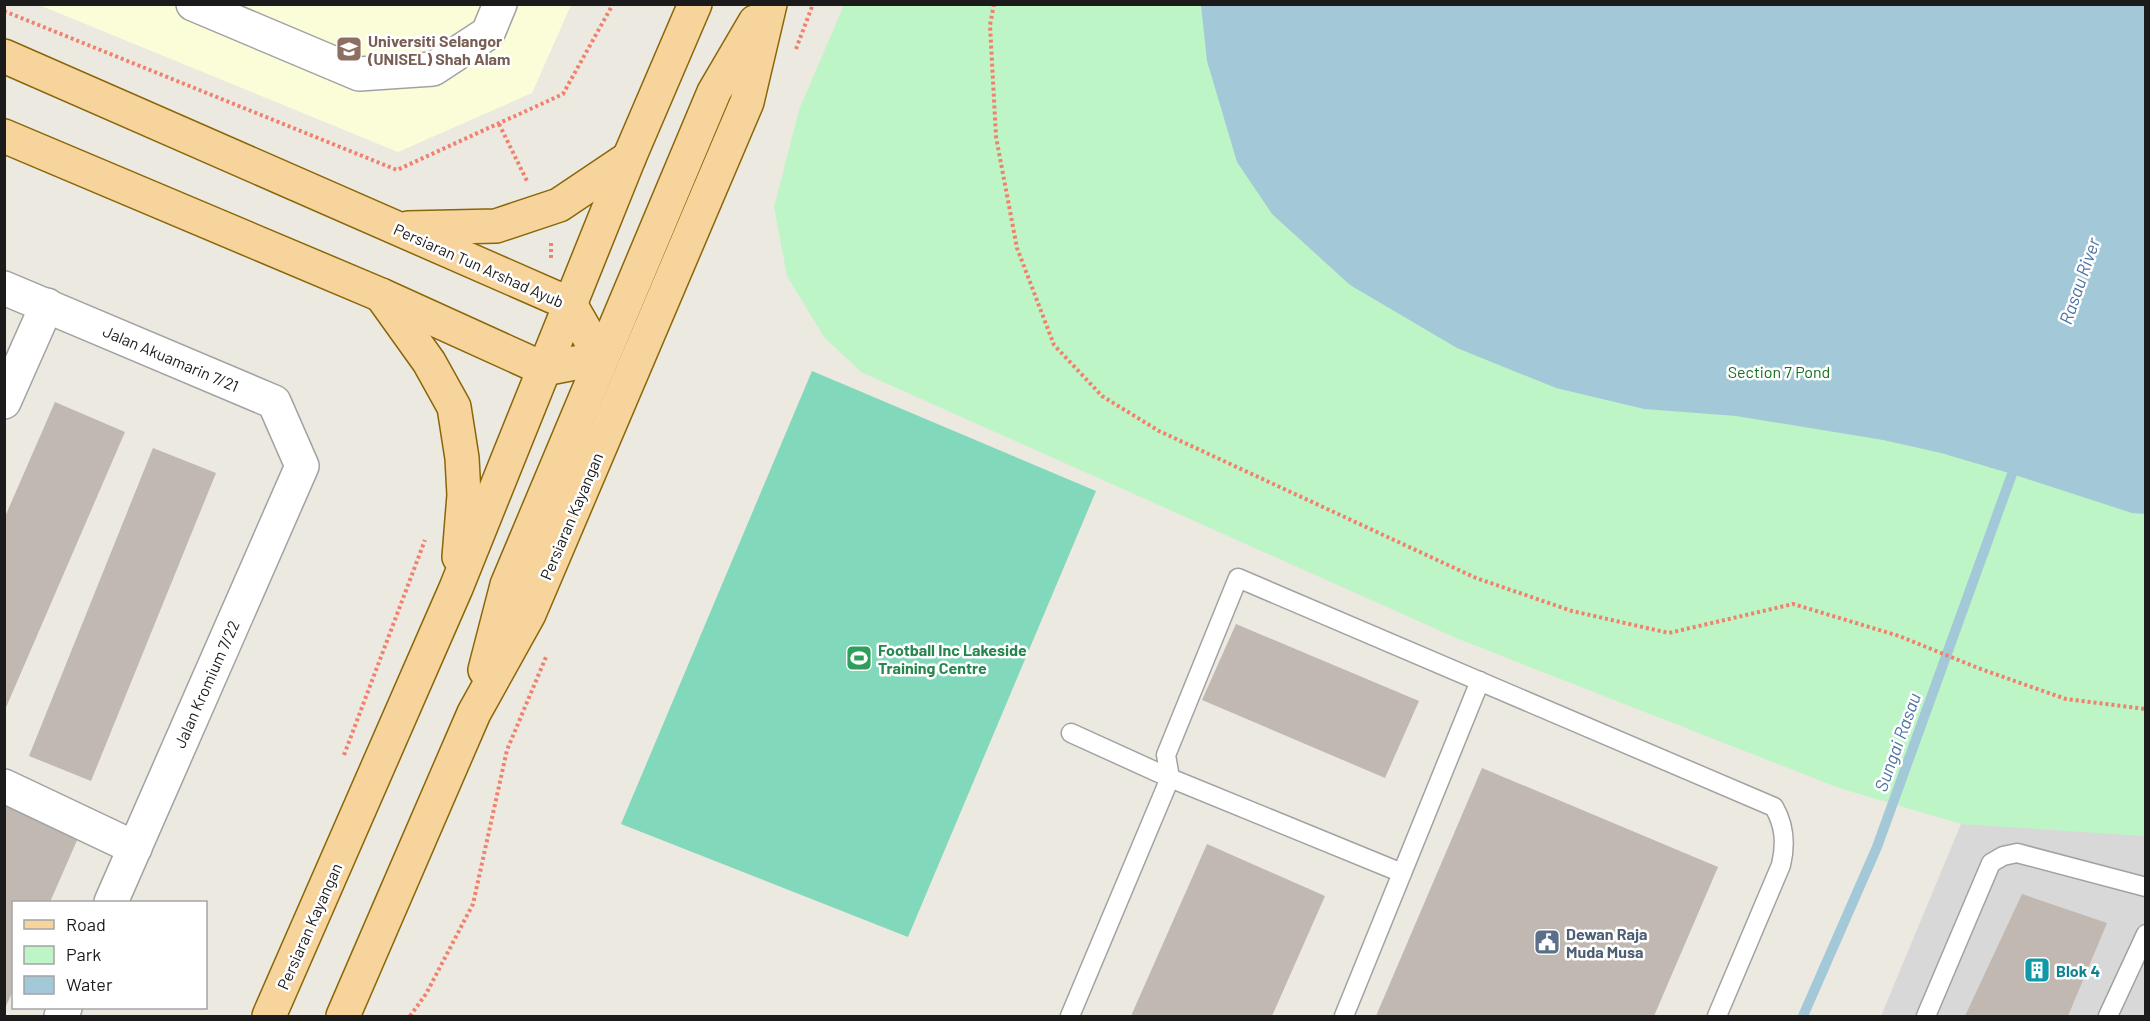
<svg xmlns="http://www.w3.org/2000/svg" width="2150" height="1021" font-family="Barlow,sans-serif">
	<rect width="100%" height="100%" fill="#ece9e1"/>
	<path fill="#d9d8d8" d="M1961,824L2145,827V1016H1881Z"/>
	<path fill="#fbfdd9" d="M39,5H571L532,93L398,152Z"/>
	<path fill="#bef5c6" d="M844,5H2145V836L1961,824L1839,788L1456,638L861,372L824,337L787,276L774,207L799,110Z"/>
	<path fill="#82d8bb" d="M812,371L1096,491L908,937L621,824Z"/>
	<path fill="#a3c9d8" d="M1201,5H2145V514L2132,513L2012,474L1941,453L1883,440L1736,416L1644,409L1556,388L1457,348L1350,285L1272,214L1237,162L1207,61Z"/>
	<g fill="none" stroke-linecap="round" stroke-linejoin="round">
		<path stroke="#a3c9d8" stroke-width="10" d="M1803,1016L1877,847L2012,474"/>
	</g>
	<g fill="#c0b8b1">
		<path d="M55,402L125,432L4,712V519Z"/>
		<path d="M153,448L216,473L91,781L29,756Z"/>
		<path d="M1236,624L1419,701L1385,778L1202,700Z"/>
		<path d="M1482,768L1718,867L1654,1016H1376Z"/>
		<path d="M4,802L82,829L50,902H14V989L4,1010Z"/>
		<path d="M1207,844L1325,896L1272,1016H1131Z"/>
		<path d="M2022,894L2107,923L2068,1016H1965Z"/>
	</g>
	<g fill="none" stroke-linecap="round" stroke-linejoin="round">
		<defs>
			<g id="service">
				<path d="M1402,873L1170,778L1166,755L1238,578L1774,807C1785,826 1786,844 1781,865L1717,1016"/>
				<path d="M1070,1016L1170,778L1071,733"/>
				<path d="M1344,1016L1480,681"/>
				<path d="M1926,1016L1991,863L2003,856L2017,853L2146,887"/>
				<path d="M2108,1016L2146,934"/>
			</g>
			<g id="minor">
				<path d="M193,4L359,74L433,69L488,33L500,4"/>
				<path d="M4,288L274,402L302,466L111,902"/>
				<path d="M4,402L47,305"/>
				<path d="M4,786L135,848"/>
				<path d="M61,1016L65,1008"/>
			</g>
			<g id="primary">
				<path d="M4,56L570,304L601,358"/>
				<path d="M4,136L381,295L544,369L601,358"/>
				<path d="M408,228L496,226L559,205L629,158"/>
				<path d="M381,295L429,362L454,407L462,458L464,495L459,557"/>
				<path d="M485,670L507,585L714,92L755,22"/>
				<path d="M269,1016L456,588L629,158L695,4"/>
				<path d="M343,1016L474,713L529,614L747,102L770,4"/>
			</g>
		</defs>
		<use href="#service" stroke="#a2a2a2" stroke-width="21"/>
		<use href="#minor" stroke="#a2a2a2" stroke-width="36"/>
		<use href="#primary" stroke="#8a6608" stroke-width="36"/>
		<g stroke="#f1816c" stroke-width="4" stroke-dasharray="3 3" stroke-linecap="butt">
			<path d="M994,4L990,25L996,137L1017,248L1054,345L1102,396L1159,431L1476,578L1572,611L1669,633L1793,604L1899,636L1978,668L2066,699L2146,709"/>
			<path d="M4,11L397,170L563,94L613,4"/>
			<path d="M796,49L813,4"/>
			<path d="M499,124L528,183"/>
			<path d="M551,258V242"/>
			<path d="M344,755L425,540"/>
			<path d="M410,1016L426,994L473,904L507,750L546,657"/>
		</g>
		<use href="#service" stroke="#fff" stroke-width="18"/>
		<use href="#minor" stroke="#fff" stroke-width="33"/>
		<use href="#primary" stroke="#f6d49c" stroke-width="33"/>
	</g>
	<defs>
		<symbol id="university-square" viewBox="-11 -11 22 22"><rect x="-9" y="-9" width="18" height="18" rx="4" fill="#8d6e63" stroke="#fff"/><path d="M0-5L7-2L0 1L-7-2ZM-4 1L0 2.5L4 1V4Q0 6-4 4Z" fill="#fff"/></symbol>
		<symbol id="stadium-square" viewBox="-11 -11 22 22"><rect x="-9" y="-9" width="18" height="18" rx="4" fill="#2e9e5b" stroke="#fff"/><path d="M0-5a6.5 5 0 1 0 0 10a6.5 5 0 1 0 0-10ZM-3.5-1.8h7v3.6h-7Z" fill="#fff"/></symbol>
		<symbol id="civic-square" viewBox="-11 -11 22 22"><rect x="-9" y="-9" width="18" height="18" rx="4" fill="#5c6f8a" stroke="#fff"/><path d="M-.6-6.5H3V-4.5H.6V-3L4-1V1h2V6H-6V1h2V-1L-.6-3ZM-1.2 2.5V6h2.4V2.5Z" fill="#fff"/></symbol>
		<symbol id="building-square" viewBox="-11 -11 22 22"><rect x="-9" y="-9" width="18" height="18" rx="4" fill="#0f9aa8" stroke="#fff"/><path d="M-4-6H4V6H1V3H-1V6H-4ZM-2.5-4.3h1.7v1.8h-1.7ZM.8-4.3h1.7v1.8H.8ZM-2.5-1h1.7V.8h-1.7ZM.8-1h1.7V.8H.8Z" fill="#fff"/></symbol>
	</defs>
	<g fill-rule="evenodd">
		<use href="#university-square" x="334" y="34" width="30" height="30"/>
		<use href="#stadium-square" x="844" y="643" width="30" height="30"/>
		<use href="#civic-square" x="1532" y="927" width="30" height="30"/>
		<use href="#building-square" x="2022" y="955" width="30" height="30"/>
	</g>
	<g text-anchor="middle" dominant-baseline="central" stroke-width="5" stroke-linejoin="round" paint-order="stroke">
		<g font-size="16" font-weight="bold" fill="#785e54" stroke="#fff" text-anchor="start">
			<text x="368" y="40">Universiti Selangor<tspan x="368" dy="18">(UNISEL) Shah Alam</tspan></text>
		</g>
		<g font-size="16" fill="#1b1b1b" stroke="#fff">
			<text transform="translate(479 265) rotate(24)">Persiaran Tun Arshad Ayub</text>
			<text transform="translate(171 358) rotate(23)">Jalan Akuamarin 7/21</text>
			<text transform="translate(571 516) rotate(-67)">Persiaran Kayangan</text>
			<text transform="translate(206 684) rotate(-66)">Jalan Kromium 7/22</text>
			<text transform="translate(309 926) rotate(-66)">Persiaran Kayangan</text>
		</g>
		<g font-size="16" fill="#11711e" stroke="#fff">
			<text x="1779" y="371">Section 7 Pond</text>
		</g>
		<g font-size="16" font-weight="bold" fill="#27864d" stroke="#fff" text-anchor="start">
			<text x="878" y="649">Football Inc Lakeside<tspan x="878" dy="18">Training Centre</tspan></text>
		</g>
		<g font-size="16" font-weight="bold" fill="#4e5e75" stroke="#fff" text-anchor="start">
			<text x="1566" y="933">Dewan Raja<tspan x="1566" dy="18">Muda Musa</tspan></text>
		</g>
		<g font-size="16" font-weight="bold" fill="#0d838f" stroke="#fff" text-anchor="start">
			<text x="2056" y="970">Blok 4</text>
		</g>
		<g font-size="18" font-style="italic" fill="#4e74a4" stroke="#fff">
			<text transform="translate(2079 281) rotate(-71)">Rasau River</text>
			<text transform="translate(1897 742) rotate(-70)">Sungai Rasau</text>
		</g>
	</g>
	<rect width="2150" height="1021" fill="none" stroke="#1b1b1b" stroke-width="12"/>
	<rect x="12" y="901" width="195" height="108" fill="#ffffff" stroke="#a4a4a4" stroke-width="1.5"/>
	<rect x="24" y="920" width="30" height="9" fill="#f6d49c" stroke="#a4a4a4" stroke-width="1.5"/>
	<text x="66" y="931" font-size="18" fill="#1b1b1b">Road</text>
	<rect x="24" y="946" width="30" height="18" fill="#bef5c6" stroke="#a4a4a4" stroke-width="1.5"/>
	<text x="66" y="961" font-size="18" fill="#1b1b1b">Park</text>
	<rect x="24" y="976" width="30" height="18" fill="#a3c9d8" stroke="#a4a4a4" stroke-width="1.5"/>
	<text x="66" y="991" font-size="18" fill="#1b1b1b">Water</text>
</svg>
